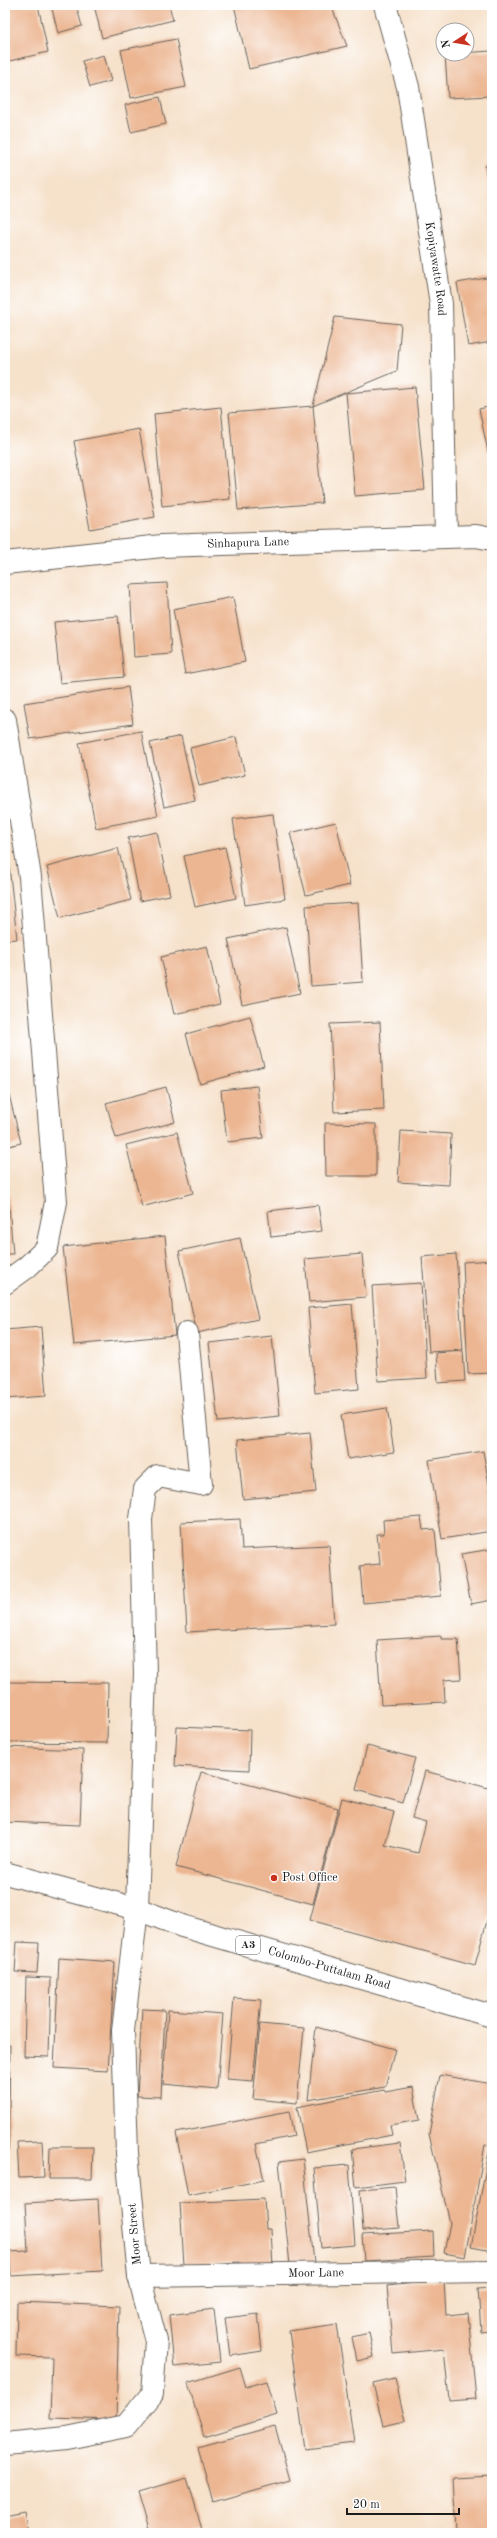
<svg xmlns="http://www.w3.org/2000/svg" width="497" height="2538" font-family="'Old Standard TT',serif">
	<rect width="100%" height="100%" fill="#fff"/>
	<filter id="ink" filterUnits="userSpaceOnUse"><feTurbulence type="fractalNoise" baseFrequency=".025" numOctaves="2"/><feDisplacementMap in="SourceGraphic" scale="8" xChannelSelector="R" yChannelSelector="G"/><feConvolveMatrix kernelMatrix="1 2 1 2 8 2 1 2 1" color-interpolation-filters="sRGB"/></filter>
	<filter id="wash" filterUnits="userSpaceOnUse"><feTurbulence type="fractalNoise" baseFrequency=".012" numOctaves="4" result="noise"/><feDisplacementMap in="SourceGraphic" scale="16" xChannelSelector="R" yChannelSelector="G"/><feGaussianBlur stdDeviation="0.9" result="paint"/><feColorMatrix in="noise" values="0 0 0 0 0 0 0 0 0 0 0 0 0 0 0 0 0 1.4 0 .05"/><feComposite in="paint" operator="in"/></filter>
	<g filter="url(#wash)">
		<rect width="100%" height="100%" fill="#f6e1ca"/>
		<g id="blocks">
			<g fill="#ecb692">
				<path d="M5,5H38L48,52L5,62Z"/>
				<path d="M51,5H76L82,26L58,33Z"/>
				<path d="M94,5H169L173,20L102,38Z"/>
				<path d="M234,5H331L347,46L249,69Z"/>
				<path d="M176,39L186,87L131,98L121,50Z"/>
				<path d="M492,51V96L448,98L445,54Z"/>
				<path d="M104,55L111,81L90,87L82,61Z"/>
				<path d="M160,97L166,124L131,132L125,105Z"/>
				<path d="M492,165V202H491L485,166Z"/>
				<path d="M492,277V342L468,346L457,283Z"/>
				<path d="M335,317L401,324L397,371L313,406Z"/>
				<path d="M415,387L425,490L355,496L346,393Z"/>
				<path d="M313,406L322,503L238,510L229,413Z"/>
				<path d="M492,406V451L488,452L479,409Z"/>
				<path d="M221,407L230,499L162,506L154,414Z"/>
				<path d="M139,429L155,517L90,529L74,441Z"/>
				<path d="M167,583L171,654L134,657L130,585Z"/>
				<path d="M233,597L245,662L185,674L173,609Z"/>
				<path d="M118,616L124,677L60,683L54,622Z"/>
				<path d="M128,687L133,724L30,739L24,703Z"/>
				<path d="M141,731L158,816L96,828L79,743Z"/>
				<path d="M181,736L195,800L164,807L150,743Z"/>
				<path d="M236,737L245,775L199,786L190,748Z"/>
				<path d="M273,814L285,899L245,905L233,819Z"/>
				<path d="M336,822L350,885L306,895L290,833Z"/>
				<path d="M157,832L170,895L140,901L128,838Z"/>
				<path d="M5,847H7L17,939L5,940Z"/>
				<path d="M225,847L236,898L195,907L184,856Z"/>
				<path d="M118,848L131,900L60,918L47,867Z"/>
				<path d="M358,903L363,982L311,986L306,906Z"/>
				<path d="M286,927L300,993L242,1005L228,939Z"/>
				<path d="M207,946L220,1004L174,1014L161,957Z"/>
				<path d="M250,1016L264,1066L200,1084L186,1034Z"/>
				<path d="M380,1022L384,1110L334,1112L330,1024Z"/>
				<path d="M5,1079L21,1143L5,1147Z"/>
				<path d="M257,1086L263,1138L227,1142L221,1090Z"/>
				<path d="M166,1087L175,1122L116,1138L106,1103Z"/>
				<path d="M325,1123L376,1124V1176H326Z"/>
				<path d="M401,1131L451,1134L449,1185L398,1182Z"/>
				<path d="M177,1132L193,1193L142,1207L126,1145Z"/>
				<path d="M5,1181H7L13,1254H5Z"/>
				<path d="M318,1205L322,1231L271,1237L268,1211Z"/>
				<path d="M165,1236L175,1335L74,1345L63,1247Z"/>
				<path d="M240,1238L258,1319L197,1333L179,1251Z"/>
				<path d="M362,1254L366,1297L309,1302L305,1259Z"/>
				<path d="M456,1254L463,1350L429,1352L422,1257Z"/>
				<path d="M492,1260V1373L468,1374L463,1262Z"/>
				<path d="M421,1283L427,1378L378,1381L372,1286Z"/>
				<path d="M352,1304L359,1389L315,1393L308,1308Z"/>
				<path d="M41,1327L46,1396L5,1399V1330Z"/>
				<path d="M272,1336L280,1416L218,1422L209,1343Z"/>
				<path d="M463,1351L465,1381L438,1383L436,1353Z"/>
				<path d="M387,1408L394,1452L348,1459L341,1415Z"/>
				<path d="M310,1433L316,1492L243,1499L237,1440Z"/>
				<path d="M483,1451L492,1501V1531L442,1539L429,1460Z"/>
				<path d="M421,1517L423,1530L435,1529L441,1596L363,1603L360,1566L380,1564L377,1534H384L383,1520Z"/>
				<path d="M240,1519L242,1549L329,1545L334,1624L187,1632L181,1522Z"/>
				<path d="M492,1549V1600L471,1604L461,1554Z"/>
				<path d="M441,1636V1639H458L461,1679L444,1680L445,1702L381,1705L377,1640Z"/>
				<path d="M5,1682L108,1683L107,1743L5,1742Z"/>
				<path d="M177,1727L250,1730L249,1770L175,1766Z"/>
				<path d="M367,1746L415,1758L403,1803L356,1790Z"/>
				<path d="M5,1747L83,1750L80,1825L5,1822Z"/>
				<path d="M425,1771L492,1789V1902L475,1965L310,1920L342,1798L394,1812L385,1845L418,1853L426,1822L412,1818Z"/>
				<path d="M201,1772L338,1808L313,1904L176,1867Z"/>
				<path d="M17,1942L39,1943L37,1973L15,1972Z"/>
				<path d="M59,1958L115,1962L108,2071L54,2068Z"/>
				<path d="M26,1977L51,1978L49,2057L24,2056Z"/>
				<path d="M234,1998L261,2000L253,2081L227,2079Z"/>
				<path d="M142,2009L165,2010L161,2097L137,2096Z"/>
				<path d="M168,2010L223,2014L217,2089L163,2084Z"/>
				<path d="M260,2024L304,2028L297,2103L253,2099Z"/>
				<path d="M316,2027L395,2049L385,2087L308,2100Z"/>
				<path d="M5,2045H10L8,2176H5Z"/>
				<path d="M440,2075L492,2084V2143L491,2146L485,2145L465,2257L444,2253L450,2223L429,2134Z"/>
				<path d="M413,2087L419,2120L390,2125L392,2135L306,2152L297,2107L384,2090L385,2092Z"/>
				<path d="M289,2111L294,2136L256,2144L264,2180L188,2195L176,2133Z"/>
				<path d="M42,2141L44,2177L19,2178L17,2142Z"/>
				<path d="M400,2143L405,2181L356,2187L352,2149Z"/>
				<path d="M50,2147H93L92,2179H49Z"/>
				<path d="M489,2152L492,2153V2251L471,2247Z"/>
				<path d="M303,2159L314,2262L290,2265L279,2162Z"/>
				<path d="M349,2165L355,2245L321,2248L314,2168Z"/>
				<path d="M395,2187L399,2228L363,2231L360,2190Z"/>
				<path d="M98,2199L102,2271L11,2276L9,2252L28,2251L25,2203Z"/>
				<path d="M264,2199L266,2229H271L273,2268L241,2270L240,2262L184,2265L180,2203Z"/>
				<path d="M433,2231L434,2257L364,2261L362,2235Z"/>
				<path d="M444,2280L446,2315L468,2313L476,2399L449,2401L444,2349L393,2354L387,2286Z"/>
				<path d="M492,2287V2331L481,2332L478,2288Z"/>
				<path d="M17,2302L119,2306L116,2420L50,2418L52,2357L16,2356Z"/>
				<path d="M214,2309L220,2362L174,2367L169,2315Z"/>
				<path d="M258,2314L262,2351L230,2356L225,2318Z"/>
				<path d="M337,2324L354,2443L305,2449L289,2331Z"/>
				<path d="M369,2333L374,2357L357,2361L352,2337Z"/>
				<path d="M240,2367L246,2387L267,2381L277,2415L204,2437L188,2383Z"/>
				<path d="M395,2378L405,2421L383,2426L373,2383Z"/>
				<path d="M275,2426L290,2480L213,2502L198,2447Z"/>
				<path d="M492,2476V2533H456L453,2478Z"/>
				<path d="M187,2478L203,2533H151L139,2492Z"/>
				<path d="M24,2513L28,2533H5V2517Z"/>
			</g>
		</g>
	</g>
	<g filter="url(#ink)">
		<use href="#blocks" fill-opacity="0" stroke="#686159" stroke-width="1"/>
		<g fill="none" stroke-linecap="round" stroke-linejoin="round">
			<defs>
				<g id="minor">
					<path id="s1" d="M385,5L408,87L441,304L446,537"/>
					<path id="s2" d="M5,563L162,546L446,537L476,536L492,539"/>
					<path d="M5,720L30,877L56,1202L47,1248L27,1267L5,1283"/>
					<path id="s3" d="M139,2276L492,2271"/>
					<path d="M5,2444L67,2438L126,2426L152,2394L156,2341L139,2276L127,2153L123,2031L137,1909L145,1674L141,1519L145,1489L158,1476L201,1484L187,1333"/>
				</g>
				<g id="highway">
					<path id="s4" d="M5,1873L137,1909L182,1926L492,2016"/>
				</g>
			</defs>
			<use href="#minor" stroke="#686159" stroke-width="24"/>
			<use href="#highway" stroke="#686159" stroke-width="24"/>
			<use href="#minor" stroke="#fff" stroke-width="22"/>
			<use href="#highway" stroke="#fff" stroke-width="22"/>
		</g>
	</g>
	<circle fill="#c8321e" stroke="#fff" stroke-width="1.5" cx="274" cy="1878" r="4"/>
	<g text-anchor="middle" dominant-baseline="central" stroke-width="3" stroke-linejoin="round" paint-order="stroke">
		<rect fill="#fff" stroke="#606060" stroke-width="1" x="236" y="1936" width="24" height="18" rx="3"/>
		<g font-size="11" font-weight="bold" fill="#1c1c1c">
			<text x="248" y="1945">A3</text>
		</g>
		<g font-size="12" fill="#1c1c1c" stroke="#fff">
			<text stroke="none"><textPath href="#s1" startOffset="269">Kopiyawatte Road</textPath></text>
			<text stroke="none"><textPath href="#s2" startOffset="244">Sinhapura Lane</textPath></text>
			<text stroke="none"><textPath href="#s4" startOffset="338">Colombo-Puttalam Road</textPath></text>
			<text transform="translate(135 2234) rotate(-95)">Moor Street</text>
			<text stroke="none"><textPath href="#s3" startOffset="177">Moor Lane</textPath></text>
		</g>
		<g font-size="12" fill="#1c1c1c" stroke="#fff" text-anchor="start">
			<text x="282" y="1878">Post Office</text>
		</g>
	</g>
	<rect width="497" height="2538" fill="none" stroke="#fff" stroke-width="20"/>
	<g transform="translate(455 42) rotate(258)"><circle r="19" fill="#ffffff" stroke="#a4a4a4"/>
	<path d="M0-3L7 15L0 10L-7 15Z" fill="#c8321e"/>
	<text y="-6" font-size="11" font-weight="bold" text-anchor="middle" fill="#1c1c1c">N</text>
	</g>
	<path d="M347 2508v6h112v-6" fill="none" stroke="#1c1c1c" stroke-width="2"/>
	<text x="353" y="2508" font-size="12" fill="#1c1c1c" stroke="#ffffff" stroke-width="3" paint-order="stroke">20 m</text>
</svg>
